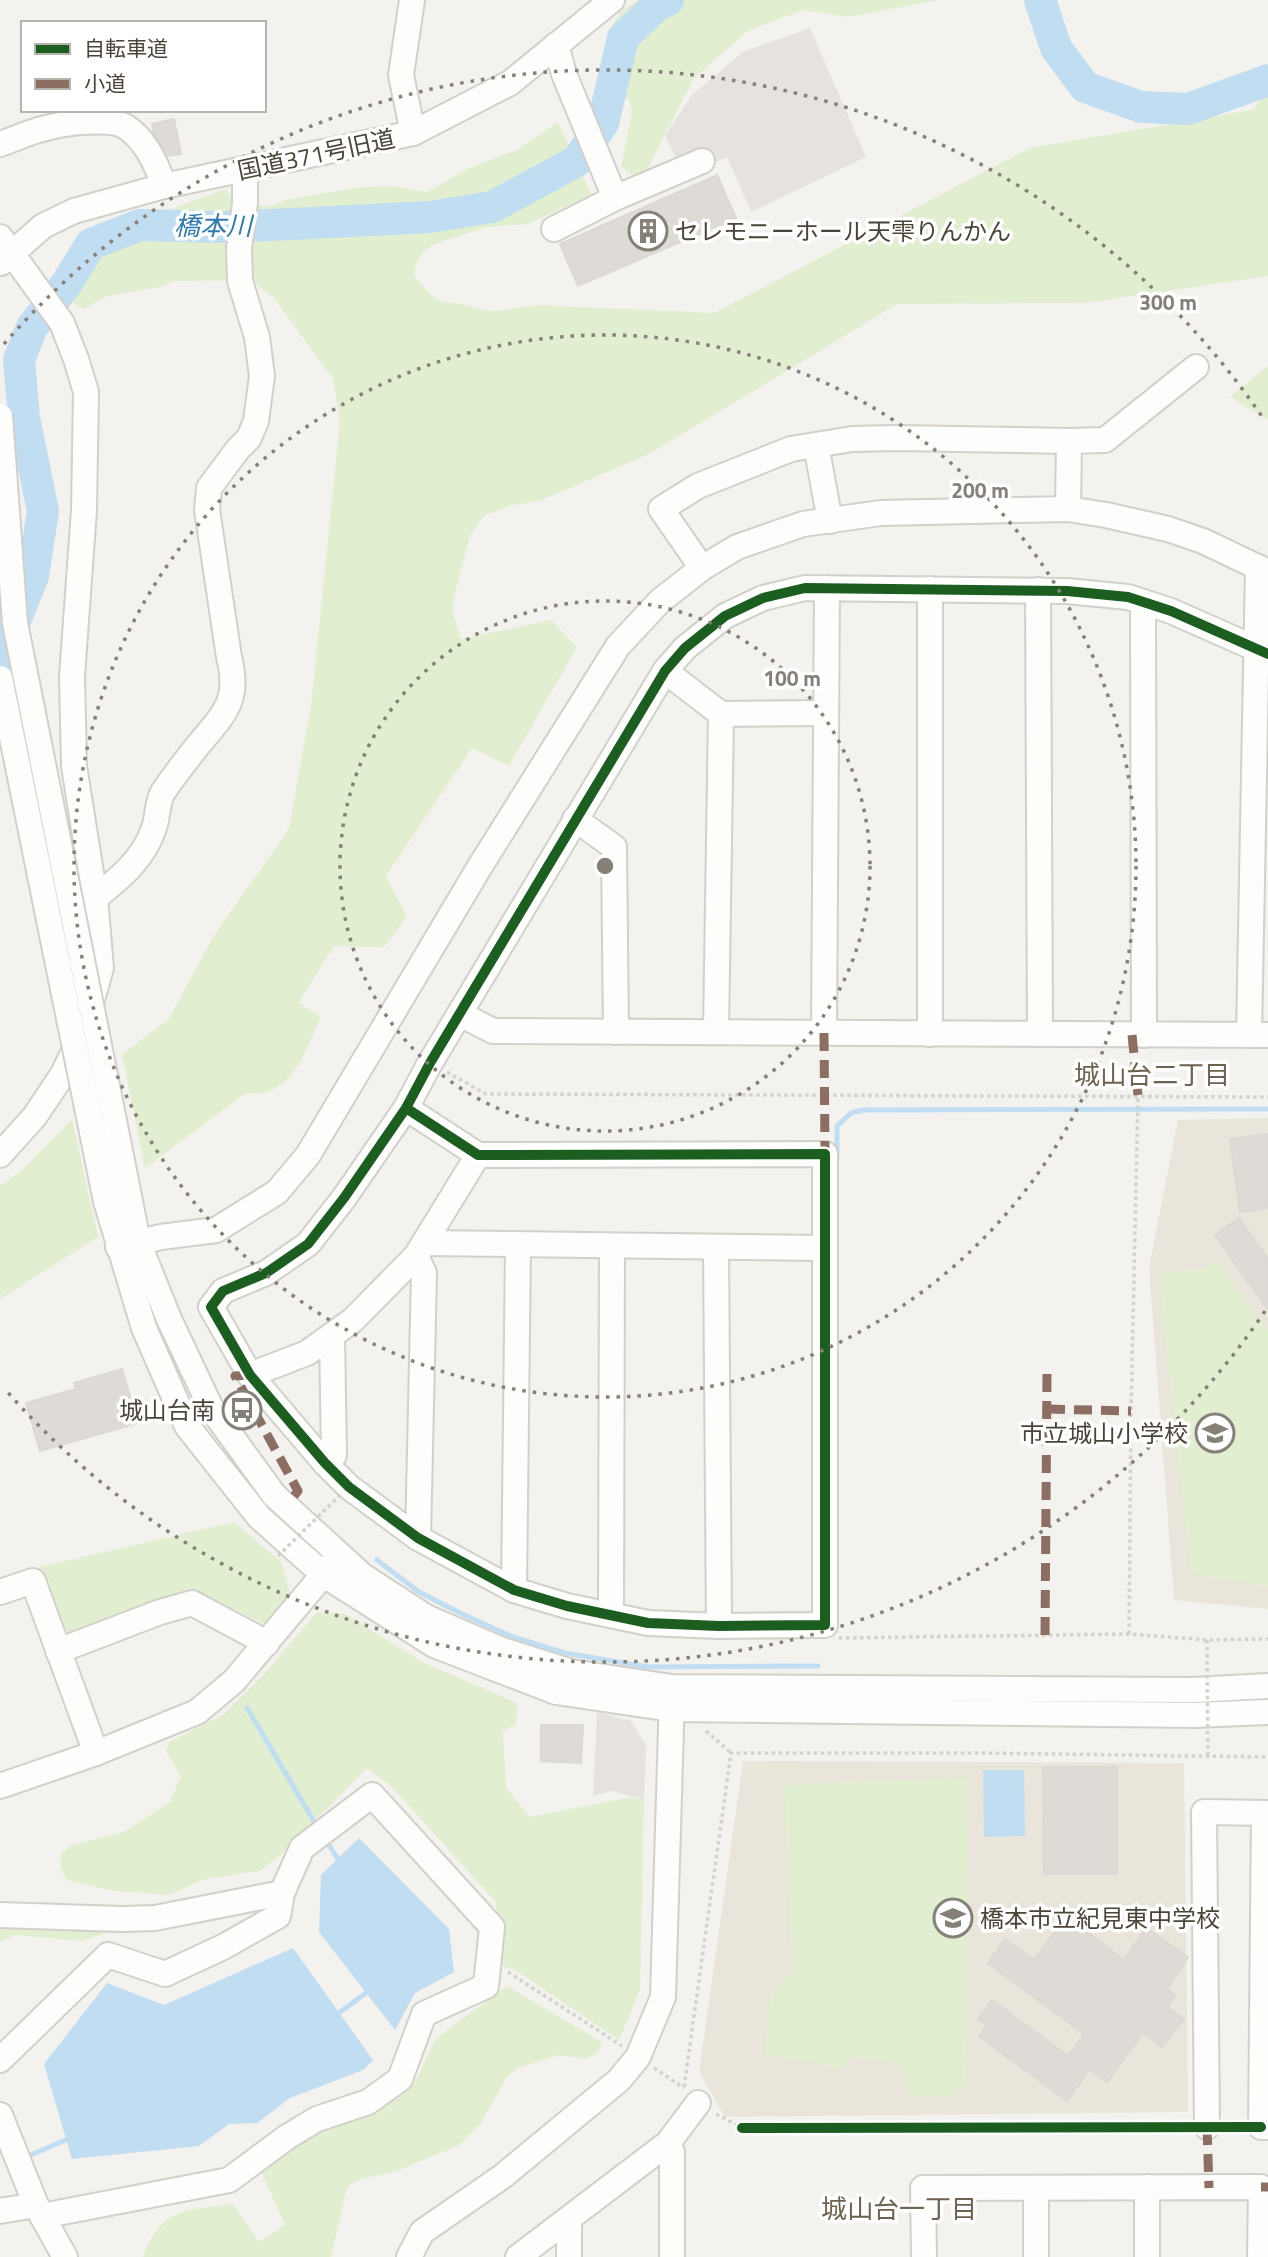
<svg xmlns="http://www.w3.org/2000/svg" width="1268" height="2257" font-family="'Titillium Web','Noto Sans JP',sans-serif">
	<rect width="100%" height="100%" fill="#f4f2ee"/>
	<g fill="#eae5da">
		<path d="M1268,1118V1609L1174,1600L1149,1267L1178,1120Z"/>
		<path d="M743,1761L1184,1763L1188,2112L725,2117L699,2072Z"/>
	</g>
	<g fill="#e1eecf">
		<path d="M638,0H940L847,17L804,10L749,30L694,78L646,171L633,175L621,167L632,112L629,98L593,108C594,89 608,25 620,13C625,8 632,4 638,0Z"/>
		<path d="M1268,90V276L1086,303L897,304L649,454L540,501L513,505L485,515L470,535L453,601V614L461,639L551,620L577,647L509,766L472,748L386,876L407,917L384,947L334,946L298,1003L321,1017C304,1052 293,1099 246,1093L145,1168L122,1054L168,1020L215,934L289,829L311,706L340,421L333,379L274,298L251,280L173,281L160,287L107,296L84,309L72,302L103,251L143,237L155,215L226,189L236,204L273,206L285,200L361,187L391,186L427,192L469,168L517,150L558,122L592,195L527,224L487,227L434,244L423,252L416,263L414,276L431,295L443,302L457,303L484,310L497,311L538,305L714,313L1030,148L1252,110Z"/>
		<path d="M1268,366V420L1230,397Z"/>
		<path d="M72,1119L98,1237L0,1299V1186L22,1170Z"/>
		<path d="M1215,1259L1268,1330V1587L1191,1574L1158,1273L1206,1269Z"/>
		<path d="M234,1522L282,1563L290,1594L264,1624L190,1588L68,1633L40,1567Z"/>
		<path d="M317,1612L346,1614L422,1662L517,1703L516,1724L503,1731L506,1787L529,1817L627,1798L644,1800L640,1990L619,2040L515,1970L500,1965L496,1902L392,1787L367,1768L282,1854L260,1871L205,1879L168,1895L109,1890L66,1880L60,1867L61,1853L72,1845L124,1832L170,1802L181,1776L166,1751L169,1742L223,1715L266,1672Z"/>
		<path d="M969,1777L967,2082L952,2096H912L897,2064L851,2056L842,2068L765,2054L770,1994L792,1972L784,1785Z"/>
		<path d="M0,1920L129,1925L82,1941L14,1935L0,1943Z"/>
		<path d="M507,1986L602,2042L598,2053L585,2059L558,2055L518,2068L507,2077L480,2124L460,2145L397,2171L357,2180L347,2188L331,2257H143C161,2207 187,2210 233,2204L259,2242L285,2225L261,2171L308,2138L401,2097L418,2077L435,2039Z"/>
	</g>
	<g fill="#e6e3df">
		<path d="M810,28L866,157L751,212L727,157L685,176L665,136L691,96L743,52Z"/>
		<path d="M597,1712L631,1721L646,1745L644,1800L612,1791L593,1796Z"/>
	</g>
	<g fill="#c0ddf1">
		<path d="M983,1770H1024L1025,1836L984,1837Z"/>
		<path d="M359,1838L449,1929L454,1972L415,1993L395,2030L319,1932L321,1875Z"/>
		<path d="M293,1948L373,2060L363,2070L290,2098L257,2123L229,2124L199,2146L72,2159L44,2064L107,1983L164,2005Z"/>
	</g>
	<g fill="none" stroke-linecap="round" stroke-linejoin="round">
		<g stroke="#c0ddf1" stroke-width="5">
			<path d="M837,1159V1126L851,1113L863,1110L1268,1109"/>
			<path d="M377,1560L419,1592L462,1614L513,1637L565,1653L648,1667L818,1666"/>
			<path d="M247,1708L315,1823"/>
			<path d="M329,1845L340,1863"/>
			<path d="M336,2015L370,1990"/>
			<path d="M31,2155L70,2138"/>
		</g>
		<g stroke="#c0ddf1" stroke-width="32">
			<path d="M1040,0L1056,48L1085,87L1141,107L1188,109L1268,80"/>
			<path d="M0,658L33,576L43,511L24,418L19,360L32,327L67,283L91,244L140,225L225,227L291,224L430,217L492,207L577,161L603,123L623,38L656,6L668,0"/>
		</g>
	</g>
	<g fill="#dedbd6" stroke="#dcd9d4" stroke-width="2">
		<path d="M174,119L181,154L168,156L153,132L152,124Z"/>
		<path d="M717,175L736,218L578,286L560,244Z"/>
		<path d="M1268,1134V1208L1240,1212L1230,1139Z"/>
		<path d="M1239,1218L1268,1259V1310L1215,1235Z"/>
		<path d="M122,1369L138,1423L40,1451L26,1403L76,1389L74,1383Z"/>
		<path d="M541,1725H583L581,1763L541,1761Z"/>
		<path d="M1043,1767H1117V1874H1044Z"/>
		<path d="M1066,1916L1124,1960L1146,1928L1188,1957L1167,1989L1176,1996L1167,2006L1184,2019L1162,2047L1143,2033L1107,2082L1090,2069L1067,2101L979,2036L987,2025L978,2019L992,2000L1068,2056L1084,2034L988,1963L1005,1939L1034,1960Z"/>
	</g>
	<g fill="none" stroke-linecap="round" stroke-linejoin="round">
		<defs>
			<g id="minor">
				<path d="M412,0L401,75L413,133"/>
				<path d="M556,45L564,74L615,198L702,161"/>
				<path d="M0,144C15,139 31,131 46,128C64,123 111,117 126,127C146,140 157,165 164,186"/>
				<path d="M554,229L615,198"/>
				<path d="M0,237L62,323L76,359L86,392L84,510L72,676L74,766L95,898L101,968L83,1032L63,1074L35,1116L0,1155"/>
				<path d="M1,263L43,226L74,211L164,186L413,133L510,83L612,0"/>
				<path d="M816,445L830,521"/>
				<path d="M1068,509L1069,441"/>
				<path d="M702,568L661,509L698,486L791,449L852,439L895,438L1069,441L1105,440L1196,367"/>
				<path d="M930,589V1034"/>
				<path d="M1038,590L1040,1034"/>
				<path d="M1143,602L1144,1035"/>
				<path d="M665,671L721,714L826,713"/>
				<path d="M575,819L614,847L616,1032"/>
				<path d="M95,898C119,879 144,859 154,828C158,817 157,802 163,792C174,776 187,759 199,744C225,713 240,700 229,657L207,510L209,488L238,449L249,438L256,421L262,376L257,337L240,281L239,248L245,203V181L248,170"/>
				<path d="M460,1014L493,1031L1268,1035"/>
				<path d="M716,1032L721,714"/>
				<path d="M824,1033L827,588"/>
				<path d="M1249,1035L1258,567"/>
				<path d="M406,1108L478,1155L825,1154V1625L719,1626L648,1623L567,1606L514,1590L418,1538L349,1487L325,1463L250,1375L211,1307L223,1291L266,1273L308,1244L344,1198L406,1108L430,1063L665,671L685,648L725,616L763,598L805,588L1067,591L1128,597L1171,611L1268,654"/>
				<path d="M129,1196L138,1242L169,1319L211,1408L274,1495L363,1576L426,1617L502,1650L572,1672L672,1687L1193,1690L1268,1686"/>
				<path d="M106,1201L144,1328L187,1426L259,1517L324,1575L434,1645L556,1692L671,1709L1196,1715L1268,1712"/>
				<path d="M426,1243L824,1248"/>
				<path d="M118,1247L161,1237L216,1230L277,1192L308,1155L479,868L618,646L660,601L702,568L737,547L803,524L881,513L1068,509L1106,515L1168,529L1203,541L1268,572"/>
				<path d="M716,1247L719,1626"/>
				<path d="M416,1256L424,1273L418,1538"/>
				<path d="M250,1375L307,1353L353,1320L416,1256L478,1155"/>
				<path d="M325,1463L334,1455L332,1335"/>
				<path d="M514,1590L518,1244"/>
				<path d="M0,1592L33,1581L96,1753"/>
				<path d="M611,1615L612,1246"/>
				<path d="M58,1651L160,1612L192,1603L267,1643"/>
				<path d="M0,1786L96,1753L197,1712L234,1681L333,1563"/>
				<path d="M1264,1813L1261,2127H1268"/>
				<path d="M0,1915L122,1919L155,1918L282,1893"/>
				<path d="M0,2060L108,1955L165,1974L223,1947L278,1916L282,1893L302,1848L372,1795L492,1927L486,1986L424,2014L400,2079L368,2102L317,2119L287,2137L229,2180L42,2216"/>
				<path d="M0,2115L36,2205L65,2257"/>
				<path d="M1207,2127L1204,1812L1268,1813"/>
				<path d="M1036,2188V2257"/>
				<path d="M0,2211L36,2205"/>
				<path d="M569,2220V2257"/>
				<path d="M409,2257L422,2232L503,2176L619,2080L638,2057L663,1997L672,1694"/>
				<path d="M518,2257L668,2143L698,2103"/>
				<path d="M672,2257V2152"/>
				<path d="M924,2257L923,2188L1261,2187L1260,2257"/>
				<path d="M1147,2257V2187"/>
			</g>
		</defs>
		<use href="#minor" stroke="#d2d0cb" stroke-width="28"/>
		<g stroke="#d3d2cc" stroke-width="3.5" stroke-dasharray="3.5 3.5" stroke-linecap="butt">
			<path d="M447,1072L486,1094L1268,1097"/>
			<path d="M1129,1634L1131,1411L1138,1095"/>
			<path d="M839,1638L1129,1634L1207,1640L1268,1639"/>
			<path d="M706,1731L731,1753"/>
			<path d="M508,1972L622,2046"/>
			<path d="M654,2068L684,2088"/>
			<path d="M684,2087L731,1753H981L1268,1757"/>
			<path d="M716,2114L742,2128"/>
		</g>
		<use href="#minor" stroke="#fdfdfc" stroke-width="24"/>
		<defs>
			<g id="minor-bridge">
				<path d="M0,416L15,623L129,1196"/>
				<path d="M0,678L106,1201"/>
			</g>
		</defs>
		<use href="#minor-bridge" stroke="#d2d0cb" stroke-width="28" stroke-linecap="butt"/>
		<g stroke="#d3d2cc" stroke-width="3.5" stroke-dasharray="3.5 3.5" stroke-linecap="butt">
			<path d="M278,1556L341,1494"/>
			<path d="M1207,1640L1208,1757"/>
		</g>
		<use href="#minor-bridge" stroke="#fdfdfc" stroke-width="24"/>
		<g stroke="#8d6e63" stroke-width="9" stroke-dasharray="18 9" stroke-linecap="butt">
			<path d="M824,1033L825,1154"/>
			<path d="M1132,1035L1138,1095"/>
			<path d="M250,1375L235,1376L298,1491L294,1496"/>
			<path d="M1047,1409L1131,1411"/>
			<path d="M1045,1635L1047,1374"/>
			<path d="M1207,2127L1209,2188"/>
			<path d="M1261,2187H1268"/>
		</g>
		<defs>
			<g id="cycleway">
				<path d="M406,1108L478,1155L825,1154V1625L719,1626L648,1623L567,1606L514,1590L418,1538L349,1487L325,1463L250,1375L211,1307L223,1291L266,1273L308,1244L344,1198L406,1108L430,1063L665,671L685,648L725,616L763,598L805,588L1067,591L1128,597L1171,611L1268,654"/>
				<path d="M742,2128L1261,2127"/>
			</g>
		</defs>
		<use href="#cycleway" stroke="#fff" stroke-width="15"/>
		<use href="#cycleway" stroke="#1b5e20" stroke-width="10"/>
	</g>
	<g fill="none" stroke="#868178" stroke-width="3.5" stroke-dasharray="3.5 7">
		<circle cx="605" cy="866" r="265"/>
		<circle cx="605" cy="866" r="531"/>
		<path d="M1265 1311A796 796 0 0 1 4 1388M4 344A796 796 0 0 1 1265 421"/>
	</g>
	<defs>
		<symbol id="building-ring" viewBox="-11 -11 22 22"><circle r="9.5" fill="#fff" stroke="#868178" stroke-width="1.5"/><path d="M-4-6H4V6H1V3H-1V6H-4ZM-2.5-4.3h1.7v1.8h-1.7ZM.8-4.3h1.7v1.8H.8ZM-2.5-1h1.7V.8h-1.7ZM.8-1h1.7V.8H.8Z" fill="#868178"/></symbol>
		<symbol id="bus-ring" viewBox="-11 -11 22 22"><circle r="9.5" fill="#fff" stroke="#868178" stroke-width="1.5"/><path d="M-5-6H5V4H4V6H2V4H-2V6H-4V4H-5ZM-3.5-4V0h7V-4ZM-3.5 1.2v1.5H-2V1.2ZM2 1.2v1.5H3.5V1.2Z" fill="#868178"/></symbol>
		<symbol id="school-ring" viewBox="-11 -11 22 22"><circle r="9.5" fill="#fff" stroke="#868178" stroke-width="1.5"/><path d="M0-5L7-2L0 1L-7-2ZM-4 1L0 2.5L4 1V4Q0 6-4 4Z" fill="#868178"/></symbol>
	</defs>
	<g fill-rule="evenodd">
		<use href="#building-ring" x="626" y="209" width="44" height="44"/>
		<use href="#bus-ring" x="220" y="1388" width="44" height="44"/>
		<use href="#school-ring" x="1193" y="1411" width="44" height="44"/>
		<use href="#school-ring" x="931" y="1896" width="44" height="44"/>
	</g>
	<g text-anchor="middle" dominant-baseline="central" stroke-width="7" stroke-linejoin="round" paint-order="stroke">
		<g font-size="24" fill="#4b4439" stroke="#fff">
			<text transform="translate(316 154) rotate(-12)">国道371号旧道</text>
		</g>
		<g font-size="24" fill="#4b4439" stroke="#fff" text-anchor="start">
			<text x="675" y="231">セレモニーホール天雫りんかん</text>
			<text x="215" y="1410" text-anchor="end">城山台南</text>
			<text x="1188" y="1433" text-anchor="end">市立城山小学校</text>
			<text x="980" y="1918">橋本市立紀見東中学校</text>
		</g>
		<g font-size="26" font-style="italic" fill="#2e7ab2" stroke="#fff">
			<text x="213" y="225">橋本川</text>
		</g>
		<g font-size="26" fill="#6e6250" stroke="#fff">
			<text x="1152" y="1074">城山台二丁目</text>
			<text x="899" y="2208">城山台一丁目</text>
		</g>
	</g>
	<circle cx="605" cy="866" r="10" fill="#868178" stroke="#fff" stroke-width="3.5"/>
	<g font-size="21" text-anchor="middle" font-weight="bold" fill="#868178" stroke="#fff" stroke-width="7" stroke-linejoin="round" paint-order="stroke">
		<text x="1168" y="310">300 m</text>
		<text x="980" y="498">200 m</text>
		<text x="792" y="686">100 m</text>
	</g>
	<rect x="21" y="21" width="245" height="91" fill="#ffffff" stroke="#b7b4b0" stroke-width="2"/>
	<rect x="35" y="44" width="35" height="10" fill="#1b5e20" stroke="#b7b4b0" stroke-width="2"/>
	<text x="84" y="56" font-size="21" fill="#4b4439">自転車道</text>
	<rect x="35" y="79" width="35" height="10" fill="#8d6e63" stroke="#b7b4b0" stroke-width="2"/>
	<text x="84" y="91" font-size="21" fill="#4b4439">小道</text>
</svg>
